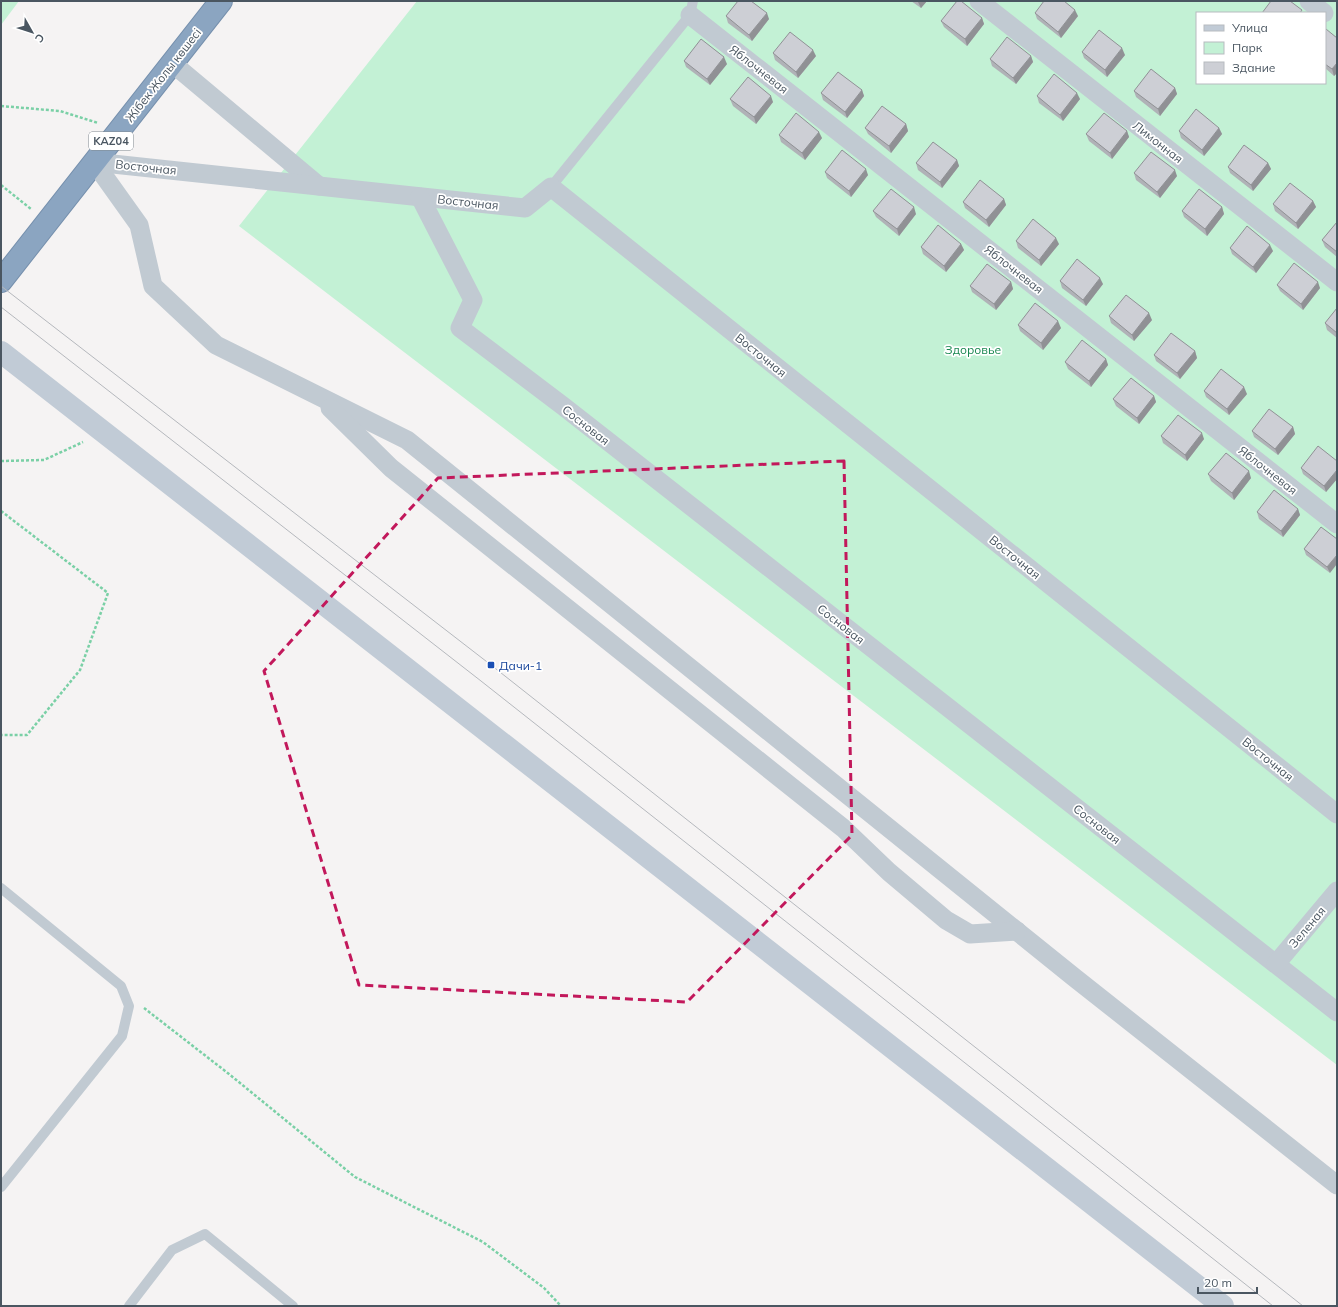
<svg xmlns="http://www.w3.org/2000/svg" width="1338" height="1307" font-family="Mulish,sans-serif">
	<rect width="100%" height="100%" fill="#f5f3f3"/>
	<g fill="#c3f1d5" fill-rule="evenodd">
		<path d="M1,1H19L1,25Z"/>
		<path d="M417,1H1337V1065L239,226ZM1197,13H1325V83H1197Z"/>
	</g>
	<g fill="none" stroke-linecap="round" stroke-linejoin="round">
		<defs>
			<path id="highway" d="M1,281L221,1"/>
		</defs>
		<use href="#highway" stroke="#7690ad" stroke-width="24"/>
		<g stroke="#7ad0a6" stroke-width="2.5" stroke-dasharray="3 2" stroke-linecap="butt">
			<path d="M1,106L60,111L98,123"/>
			<path d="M1,185L31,209"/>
			<path d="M1,461L44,460L83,442"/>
			<path d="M1,511L108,593L80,670L27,735H1"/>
			<path d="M144,1008L229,1074L355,1177L483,1242L544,1288L561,1306"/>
		</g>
		<g stroke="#c1cad2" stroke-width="10">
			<path d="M551,187L690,15L693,1"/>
			<path d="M1,888L121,986L129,1006L122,1036L1,1187"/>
			<path d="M129,1306L172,1250L205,1234L293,1306"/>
		</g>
		<g stroke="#c1cad2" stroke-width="19">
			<path d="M979,1L1337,282"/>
			<path d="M1309,1L1324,13"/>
			<path d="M690,15L1337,524"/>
			<path d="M172,63L319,186"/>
			<path d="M94,162L139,225L153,286L216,345L407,440L1075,978L1337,1185"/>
			<path d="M94,162L525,208L551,187L1337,814"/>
			<path d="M420,197L473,300L460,328L563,406L1337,1012"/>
			<path d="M330,408L391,468L843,828L889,872L946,920L970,934L1017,931"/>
			<path d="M1276,964L1337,891"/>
		</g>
		<path stroke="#c1cbd6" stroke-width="22" d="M1,352L1223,1306"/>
		<use href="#highway" stroke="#8ba5c1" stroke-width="22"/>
		<g stroke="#b5b8bd" stroke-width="1">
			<path d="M1,286L491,665L1303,1306"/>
			<path d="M1,307L481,681L1273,1306"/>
		</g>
	</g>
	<g fill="#b0b2b7">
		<path d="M911,1H927L921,8Z"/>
		<path d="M1035,13L1078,16L1061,38L1037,19Z"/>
		<path d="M726,16L769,19L752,41L728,23Z"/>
		<path d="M982,18L984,24L967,46L944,27L941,21Z"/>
		<path d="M1325,30L1337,38V73L1334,76L1325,68Z"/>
		<path d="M1082,52L1125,55L1107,77L1084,58Z"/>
		<path d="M773,53L816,56L798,78L775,60Z"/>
		<path d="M1031,56L1033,62L1016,84L992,66L990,59Z"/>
		<path d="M684,61L727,64L710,85L686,67Z"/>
		<path d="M1175,88L1177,94L1160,116L1136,97L1134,91Z"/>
		<path d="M862,90L864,96L847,118L823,100L821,93Z"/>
		<path d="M1037,96L1080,99L1063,121L1039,103Z"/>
		<path d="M730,99L773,102L756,124L733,106Z"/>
		<path d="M906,124L908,131L891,153L868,134L865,128Z"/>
		<path d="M1219,128L1222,134L1204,156L1181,138L1179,131Z"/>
		<path d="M1127,131L1129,137L1112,159L1089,141L1086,134Z"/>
		<path d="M779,135L822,138L805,160L781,142Z"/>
		<path d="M957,160L959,166L942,188L918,170L916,163Z"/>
		<path d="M1268,163L1271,169L1253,191L1230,173L1228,167Z"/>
		<path d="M825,172L868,175L851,197L827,178Z"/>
		<path d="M1134,173L1177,176L1160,198L1136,180Z"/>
		<path d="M1004,199L1006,205L989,227L965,208L963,202Z"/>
		<path d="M1313,201L1316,207L1298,229L1275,211L1273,204Z"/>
		<path d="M1222,207L1224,214L1207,236L1184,217L1182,211Z"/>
		<path d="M873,211L916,214L899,236L876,217Z"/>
		<path d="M1337,222V257L1325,247L1322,240Z"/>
		<path d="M1016,241L1059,244L1041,266L1018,248Z"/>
		<path d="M961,244L964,250L946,272L923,254L921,247Z"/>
		<path d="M1230,248L1273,251L1256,273L1232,254Z"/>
		<path d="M1060,281L1103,284L1086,306L1062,288Z"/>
		<path d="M1011,282L1013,289L996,310L972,292L970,286Z"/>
		<path d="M1277,285L1320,288L1303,310L1280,291Z"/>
		<path d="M1337,308V338L1327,330L1325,323Z"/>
		<path d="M1109,316L1152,320L1134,341L1111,323Z"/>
		<path d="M1018,325L1061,328L1043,350L1020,331Z"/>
		<path d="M1195,351L1197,358L1180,379L1156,361L1154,355Z"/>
		<path d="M1106,359L1108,365L1091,387L1068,369L1065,362Z"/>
		<path d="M1204,391L1247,394L1229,415L1206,397Z"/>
		<path d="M1154,396L1156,402L1139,424L1116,406L1113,399Z"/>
		<path d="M1293,427L1295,434L1278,455L1254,437L1252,431Z"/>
		<path d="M1161,436L1204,439L1187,461L1163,443Z"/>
		<path d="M1337,461V479L1326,492L1303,474L1301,468Z"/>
		<path d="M1208,474L1251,478L1234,500L1211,481Z"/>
		<path d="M1298,509L1300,515L1283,537L1259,519L1257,512Z"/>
		<path d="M1321,527L1330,573L1306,555L1304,549Z"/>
	</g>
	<g fill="#909195">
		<path d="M919,1H927L921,8L918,2Z"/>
		<path d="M1075,10L1078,16L1061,38L1058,32Z"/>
		<path d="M767,13L769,19L752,41L749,35Z"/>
		<path d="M982,18L984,24L967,46L965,39Z"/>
		<path d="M1122,48L1125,55L1107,77L1105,70Z"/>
		<path d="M813,50L816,56L798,78L796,72Z"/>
		<path d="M1031,56L1033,62L1016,84L1013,78Z"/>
		<path d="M724,57L727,64L710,85L707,79Z"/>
		<path d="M1337,63V73L1334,76L1332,69Z"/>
		<path d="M1175,88L1177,94L1160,116L1158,109Z"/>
		<path d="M862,90L864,96L847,118L845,112Z"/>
		<path d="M1077,93L1080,99L1063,121L1060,115Z"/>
		<path d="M771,96L773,102L756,124L754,117Z"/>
		<path d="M906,124L908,131L891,153L889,146Z"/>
		<path d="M1219,128L1222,134L1204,156L1202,150Z"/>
		<path d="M1127,131L1129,137L1112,159L1110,153Z"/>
		<path d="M819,132L822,138L805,160L802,153Z"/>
		<path d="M957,160L959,166L942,188L940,182Z"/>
		<path d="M1268,163L1271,169L1253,191L1251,185Z"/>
		<path d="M866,169L868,175L851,197L849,191Z"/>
		<path d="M1175,170L1177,176L1160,198L1157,192Z"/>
		<path d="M1004,199L1006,205L989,227L986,220Z"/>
		<path d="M1313,201L1316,207L1298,229L1296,223Z"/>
		<path d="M914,207L916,214L899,236L897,229Z"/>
		<path d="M1222,207L1224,214L1207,236L1205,229Z"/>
		<path d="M1056,238L1059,244L1041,266L1039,260Z"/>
		<path d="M961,244L964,250L946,272L944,266Z"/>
		<path d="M1270,245L1273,251L1256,273L1253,267Z"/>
		<path d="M1100,278L1103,284L1086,306L1083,300Z"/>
		<path d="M1011,282L1013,289L996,310L994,304Z"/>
		<path d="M1318,282L1320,288L1303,310L1301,304Z"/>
		<path d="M1149,313L1152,320L1134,341L1132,335Z"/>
		<path d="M1058,321L1061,328L1043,350L1041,343Z"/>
		<path d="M1195,351L1197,358L1180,379L1177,373Z"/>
		<path d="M1106,359L1108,365L1091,387L1089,381Z"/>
		<path d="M1244,387L1247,394L1229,415L1227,409Z"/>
		<path d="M1154,396L1156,402L1139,424L1137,418Z"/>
		<path d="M1293,427L1295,434L1278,455L1275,449Z"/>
		<path d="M1202,433L1204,439L1187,461L1185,455Z"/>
		<path d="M1337,470V479L1326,492L1324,486Z"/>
		<path d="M1249,471L1251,478L1234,500L1232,493Z"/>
		<path d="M1298,509L1300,515L1283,537L1281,531Z"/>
		<path d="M1337,555V564L1330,573L1327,567Z"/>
	</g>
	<g fill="#cdcfd5" stroke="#909195">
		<path d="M738,1H751L767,13L749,35L726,16Z"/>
		<path d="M957,1H961L982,18L965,39L941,21Z"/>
		<path d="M1044,1H1064L1075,10L1058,32L1035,13Z"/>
		<path d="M1271,1H1290L1302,10L1300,13H1262Z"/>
		<path d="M1326,29L1337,38V63L1332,69L1325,64V30Z"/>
		<path d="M1099,30L1122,48L1105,70L1082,52Z"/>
		<path d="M790,32L813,50L796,72L773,53Z"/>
		<path d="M1007,37L1031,56L1013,78L990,59Z"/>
		<path d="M701,39L724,57L707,79L684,61Z"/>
		<path d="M1151,69L1175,88L1158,109L1134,91Z"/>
		<path d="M838,72L862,90L845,112L821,93Z"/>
		<path d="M1054,74L1077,93L1060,115L1037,96Z"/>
		<path d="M748,77L771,96L754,117L730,99Z"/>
		<path d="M882,106L906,124L889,146L865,128Z"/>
		<path d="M1196,109L1219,128L1202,150L1179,131Z"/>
		<path d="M796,113L819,132L802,153L779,135Z"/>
		<path d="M1104,113L1127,131L1110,153L1086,134Z"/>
		<path d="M933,142L957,160L940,182L916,163Z"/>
		<path d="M1244,145L1268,163L1251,185L1228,167Z"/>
		<path d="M842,150L866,169L849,191L825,172Z"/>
		<path d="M1151,152L1175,170L1157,192L1134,173Z"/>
		<path d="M980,180L1004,199L986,220L963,202Z"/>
		<path d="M1290,183L1313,201L1296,223L1273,204Z"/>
		<path d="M891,189L914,207L897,229L873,211Z"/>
		<path d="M1199,189L1222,207L1205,229L1182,211Z"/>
		<path d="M1033,219L1056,238L1039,260L1016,241Z"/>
		<path d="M1337,222V252L1322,240Z"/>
		<path d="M938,225L961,244L944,266L921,247Z"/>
		<path d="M1247,226L1270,245L1253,267L1230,248Z"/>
		<path d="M1077,259L1100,278L1083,300L1060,281Z"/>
		<path d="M1294,263L1318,282L1301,304L1277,285Z"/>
		<path d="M987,264L1011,282L994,304L970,286Z"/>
		<path d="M1126,295L1149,313L1132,335L1109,316Z"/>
		<path d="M1035,303L1058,321L1041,343L1018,325Z"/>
		<path d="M1337,308V333L1325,323Z"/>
		<path d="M1171,333L1195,351L1177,373L1154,355Z"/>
		<path d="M1082,340L1106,359L1089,381L1065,362Z"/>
		<path d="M1221,369L1244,387L1227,409L1204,391Z"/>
		<path d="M1131,378L1154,396L1137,418L1113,399Z"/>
		<path d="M1269,409L1293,427L1275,449L1252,431Z"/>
		<path d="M1178,415L1202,433L1185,455L1161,436Z"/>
		<path d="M1318,446L1337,461V470L1324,486L1301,468Z"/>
		<path d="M1226,453L1249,471L1232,493L1208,474Z"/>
		<path d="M1274,490L1298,509L1281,531L1257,512Z"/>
		<path d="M1321,527L1337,539V555L1327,567L1304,549Z"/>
	</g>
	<path fill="none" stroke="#c2185b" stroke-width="3" stroke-dasharray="8 5" stroke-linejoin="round" d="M844,461L852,835L687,1002L359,985L264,671L438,478Z"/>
	<rect fill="#1a4fb4" stroke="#fff" stroke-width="1.5" x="487" y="661" width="8" height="8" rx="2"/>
	<g text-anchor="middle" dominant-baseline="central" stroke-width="3.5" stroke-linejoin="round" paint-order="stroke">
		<rect fill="#fff" stroke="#808990" stroke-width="1" x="89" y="132" width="44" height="18" rx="3"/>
		<g font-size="11" font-weight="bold" fill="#4a5661">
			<text x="111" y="141">KАZ04</text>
		</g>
		<g font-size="12" fill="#4a5661" stroke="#fff">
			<text transform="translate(759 69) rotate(38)">Яблочневая</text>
			<text transform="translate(163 75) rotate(-52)">Жібек Жолы көшесі</text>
			<text transform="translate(1158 142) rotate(38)">Лимонная</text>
			<text transform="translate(146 167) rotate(6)">Восточная</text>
			<text transform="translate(468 202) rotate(6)">Восточная</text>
			<text transform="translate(1014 269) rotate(38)">Яблочневая</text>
			<text transform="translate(761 355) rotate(39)">Восточная</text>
			<text transform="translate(586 425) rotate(38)">Сосновая</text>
			<text transform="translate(1268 470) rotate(38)">Яблочневая</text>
			<text transform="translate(1015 557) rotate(39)">Восточная</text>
			<text transform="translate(841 624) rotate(38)">Сосновая</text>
			<text transform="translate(1268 759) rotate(39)">Восточная</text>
			<text transform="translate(1097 824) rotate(38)">Сосновая</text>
			<text transform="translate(1307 927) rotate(-50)">Зеленая</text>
		</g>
		<g font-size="12" fill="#17864f" stroke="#fff">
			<text x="973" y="349">Здоровье</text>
		</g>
		<g font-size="12" fill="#164399" stroke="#fff" text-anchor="start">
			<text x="499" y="665">Дачи-1</text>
		</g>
	</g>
	<rect width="1338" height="1307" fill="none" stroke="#4a5661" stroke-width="4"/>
	<rect x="1196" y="12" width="130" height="72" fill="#ffffff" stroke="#b7bbc0"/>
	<rect x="1204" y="25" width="20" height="6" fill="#c1cbd6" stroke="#b7bbc0"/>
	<text x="1232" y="32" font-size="12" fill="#4a5661">Улица</text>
	<rect x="1204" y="42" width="20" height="12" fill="#c3f1d5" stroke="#b7bbc0"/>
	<text x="1232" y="52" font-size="12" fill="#4a5661">Парк</text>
	<rect x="1204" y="62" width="20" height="12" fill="#cdcfd5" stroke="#b7bbc0"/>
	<text x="1232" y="72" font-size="12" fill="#4a5661">Здание</text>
	<g transform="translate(32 32) rotate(129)" stroke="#ffffff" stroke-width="3" paint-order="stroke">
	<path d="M0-3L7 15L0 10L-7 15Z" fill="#4a5661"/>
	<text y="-6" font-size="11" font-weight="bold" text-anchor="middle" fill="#4a5661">С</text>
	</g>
	<path d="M1198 1287v6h59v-6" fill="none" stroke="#4a5661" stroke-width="2"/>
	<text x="1204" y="1287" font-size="12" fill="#4a5661" stroke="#ffffff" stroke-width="3" paint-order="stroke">20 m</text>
</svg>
